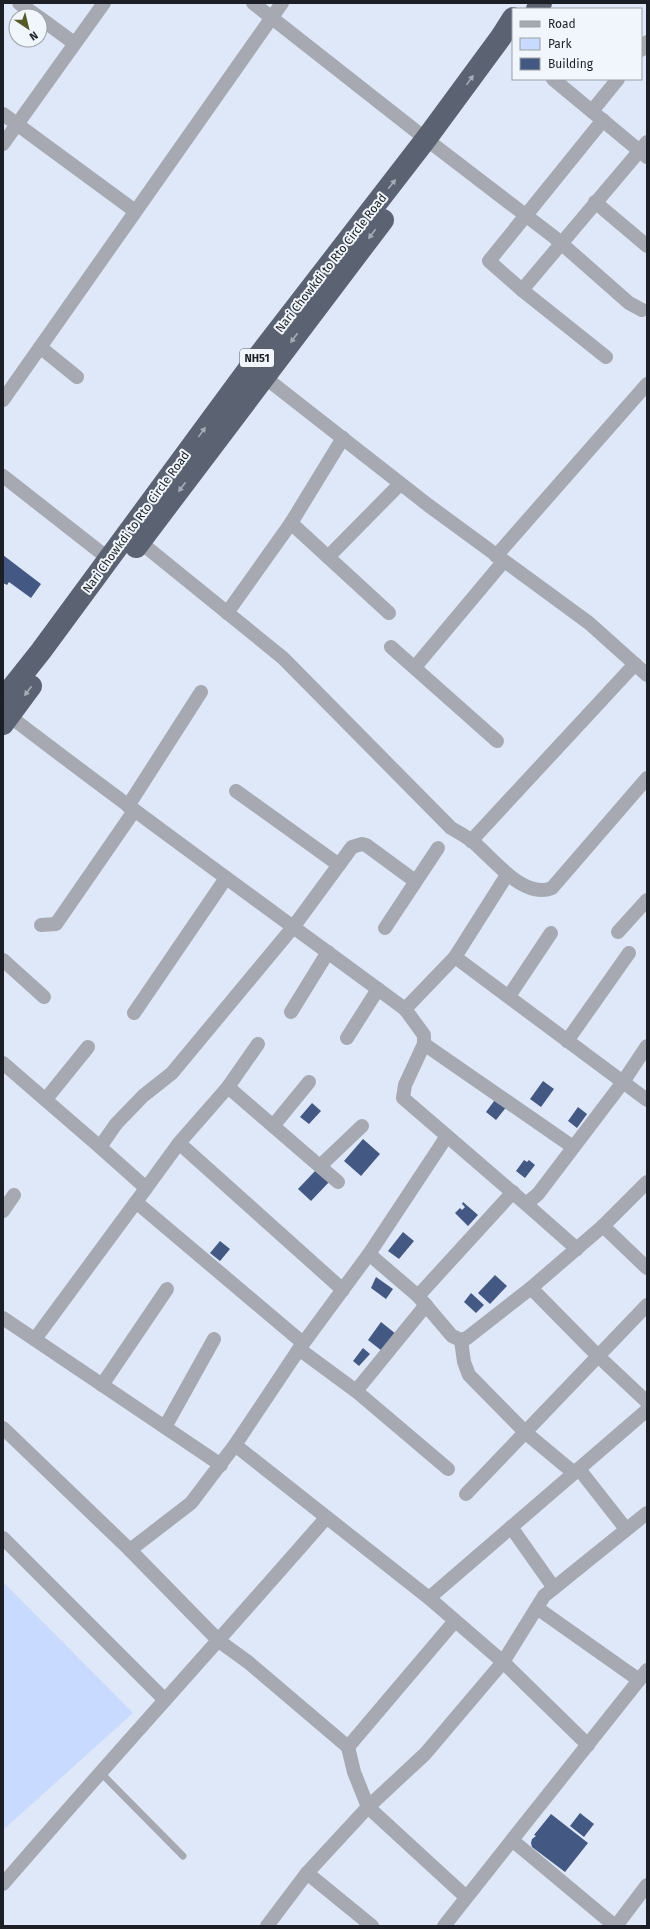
<svg xmlns="http://www.w3.org/2000/svg" width="650" height="1929" font-family="'Fira Sans',sans-serif">
	<rect width="100%" height="100%" fill="#dfe8f9"/>
	<path fill="#c8daff" d="M3,1582L133,1713L3,1830Z"/>
	<g fill="#435882">
		<path d="M3,555L41,584L31,598L9,582L7,585L3,583Z"/>
		<path d="M543,1081L554,1089L541,1107L530,1099Z"/>
		<path d="M497,1097L508,1105L496,1120L486,1112Z"/>
		<path d="M312,1103L321,1111L309,1124L300,1117Z"/>
		<path d="M578,1107L587,1114L577,1128L568,1121Z"/>
		<path d="M363,1139L380,1154L361,1176L344,1161Z"/>
		<path d="M524,1160L527,1162L529,1160L535,1165L525,1178L516,1171Z"/>
		<path d="M316,1170L329,1182L311,1201L298,1189Z"/>
		<path d="M463,1202L478,1215L468,1226L455,1213L460,1208L462,1210L465,1207L462,1204Z"/>
		<path d="M403,1232L414,1241L399,1259L388,1251Z"/>
		<path d="M220,1241L230,1249L220,1261L210,1253Z"/>
		<path d="M495,1275L507,1286L490,1304L478,1293Z"/>
		<path d="M376,1277L393,1289L386,1299L371,1288Z"/>
		<path d="M471,1293L484,1305L476,1313L464,1302Z"/>
		<path d="M381,1322L396,1334L382,1351L368,1340Z"/>
		<path d="M363,1348L370,1354L359,1366L353,1361Z"/>
		<path d="M580,1813L594,1824L584,1837L570,1826Z"/>
		<path d="M551,1814L588,1843L565,1872L532,1847L531,1843L532,1839L536,1836L534,1835Z"/>
	</g>
	<g fill="none" stroke-linecap="round" stroke-linejoin="round">
		<path stroke="#a6a9b1" stroke-width="7" d="M100,1772L183,1856"/>
		<g stroke="#a6a9b1" stroke-width="14">
			<path d="M19,3L37,16"/>
			<path d="M253,3L426,139L554,237L629,303L642,310"/>
			<path d="M40,18L74,43"/>
			<path d="M641,50L647,42"/>
			<path d="M553,79L647,157"/>
			<path d="M592,111L618,79"/>
			<path d="M3,114L135,211"/>
			<path d="M3,144L104,3"/>
			<path d="M595,202L647,246"/>
			<path d="M522,290L489,261L603,120"/>
			<path d="M40,347L77,377"/>
			<path d="M606,357L522,290L647,142"/>
			<path d="M258,372L428,505L589,623L647,675"/>
			<path d="M3,400L282,3"/>
			<path d="M343,438L291,523L389,613"/>
			<path d="M3,476L109,559"/>
			<path d="M140,542L283,658L451,828C458,832 466,836 472,841C492,857 523,900 552,888L647,778"/>
			<path d="M496,556L647,384"/>
			<path d="M328,557L400,484"/>
			<path d="M227,613L291,523"/>
			<path d="M391,647L497,741"/>
			<path d="M415,667L503,562"/>
			<path d="M3,711C135,813 271,910 405,1009"/>
			<path d="M236,791L339,865"/>
			<path d="M128,806L201,692"/>
			<path d="M471,841L635,664"/>
			<path d="M507,875L455,957L647,1100"/>
			<path d="M41,925L56,924L134,811"/>
			<path d="M385,928L438,848"/>
			<path d="M618,932L647,900"/>
			<path d="M455,957L405,1009L424,1035V1044L405,1085L403,1098L526,1204"/>
			<path d="M3,960L44,997"/>
			<path d="M509,996L551,933"/>
			<path d="M291,1012L328,952"/>
			<path d="M134,1013L226,878"/>
			<path d="M347,1038L378,989"/>
			<path d="M567,1041L629,953"/>
			<path d="M258,1044L228,1087L338,1182"/>
			<path d="M424,1044L573,1147"/>
			<path d="M3,1063L100,1147L116,1124L143,1096L172,1073L294,926L352,847L362,844L366,845L415,881"/>
			<path d="M46,1099L88,1047"/>
			<path d="M273,1126L309,1082"/>
			<path d="M179,1143L228,1087"/>
			<path d="M100,1147L146,1188"/>
			<path d="M320,1166L362,1126"/>
			<path d="M136,1202L179,1143L343,1290"/>
			<path d="M3,1211L14,1195"/>
			<path d="M603,1226L647,1268"/>
			<path d="M577,1249L526,1204L538,1194L623,1082L647,1046"/>
			<path d="M369,1254L447,1136"/>
			<path d="M531,1288L598,1356L647,1402"/>
			<path d="M418,1296L513,1192"/>
			<path d="M3,1318L221,1465"/>
			<path d="M35,1339L136,1202L303,1343"/>
			<path d="M461,1340L464,1362L469,1375L526,1433L574,1473"/>
			<path d="M299,1349L356,1391L448,1469"/>
			<path d="M102,1385L167,1289"/>
			<path d="M356,1391L426,1305"/>
			<path d="M165,1427L214,1339"/>
			<path d="M3,1428L130,1550L191,1503L235,1445L299,1349L369,1254L418,1296L452,1336L461,1340L467,1338L531,1288L603,1226L647,1182"/>
			<path d="M235,1445L429,1598L503,1662L544,1596L647,1513"/>
			<path d="M579,1469L626,1529"/>
			<path d="M466,1494L647,1305"/>
			<path d="M511,1527L554,1588"/>
			<path d="M3,1538L165,1700"/>
			<path d="M130,1550L219,1641L248,1662L348,1747"/>
			<path d="M429,1598L647,1410"/>
			<path d="M537,1608L639,1680"/>
			<path d="M454,1622L348,1747L354,1772L368,1807L466,1897"/>
			<path d="M307,1873L372,1926"/>
			<path d="M3,1884C109,1761 219,1641 326,1518"/>
			<path d="M267,1926L307,1873L368,1807L425,1754L503,1662L588,1745"/>
			<path d="M444,1926L512,1840"/>
			<path d="M615,1926L512,1840L647,1670"/>
			<path d="M616,1926L647,1885"/>
		</g>
		<g stroke="#5b6372" stroke-width="22">
			<path d="M537,9L541,3"/>
			<path d="M136,547L383,220"/>
			<path d="M3,699L41,651L250,367L426,139L501,37L513,18"/>
			<path d="M3,724L31,686"/>
		</g>
	</g>
	<defs><path id="oneway-solid" d="M-6-.8H1V-3.2L6.5 0L1 3.2V.8H-6Z"/></defs>
	<g fill="#a6acb7">
		<use href="#oneway-solid" transform="translate(470 80) rotate(-54)"/>
		<use href="#oneway-solid" transform="translate(392 184) rotate(-52)"/>
		<use href="#oneway-solid" transform="translate(372 234) rotate(127)"/>
		<use href="#oneway-solid" transform="translate(294 338) rotate(127)"/>
		<use href="#oneway-solid" transform="translate(202 432) rotate(-54)"/>
		<use href="#oneway-solid" transform="translate(182 487) rotate(127)"/>
		<use href="#oneway-solid" transform="translate(28 691) rotate(127)"/>
	</g>
	<g text-anchor="middle" dominant-baseline="central" stroke-width="4" stroke-linejoin="round" paint-order="stroke">
		<rect fill="#f1f5fc" stroke="#5c6066" stroke-width="1" x="240" y="349" width="34" height="18" rx="3"/>
		<g font-size="11" font-weight="bold" fill="#1c2026">
			<text x="257" y="358">NH51</text>
		</g>
		<g font-size="12" fill="#1c2026" stroke="#f1f5fc">
			<text transform="translate(331 263) rotate(-52)">Nari Chowkdi to Rto Circle Road</text>
			<text transform="translate(136 522) rotate(-54)">Nari Chowkdi to Rto Circle Road</text>
		</g>
	</g>
	<rect width="650" height="1929" fill="none" stroke="#1c2026" stroke-width="8"/>
	<rect x="512" y="8" width="130" height="72" fill="#f1f5fc" stroke="#9ca0a6"/>
	<rect x="520" y="21" width="20" height="6" fill="#a6a9b1" stroke="#9ca0a6"/>
	<text x="548" y="28" font-size="12" fill="#1c2026">Road</text>
	<rect x="520" y="38" width="20" height="12" fill="#c8daff" stroke="#9ca0a6"/>
	<text x="548" y="48" font-size="12" fill="#1c2026">Park</text>
	<rect x="520" y="58" width="20" height="12" fill="#435882" stroke="#9ca0a6"/>
	<text x="548" y="68" font-size="12" fill="#1c2026">Building</text>
	<g transform="translate(28 28) rotate(145)"><circle r="19" fill="#f1f5fc" stroke="#9ca0a6"/>
	<path d="M0-3L7 15L0 10L-7 15Z" fill="#565a28"/>
	<text y="-6" font-size="11" font-weight="bold" text-anchor="middle" fill="#1c2026">N</text>
	</g>
</svg>
